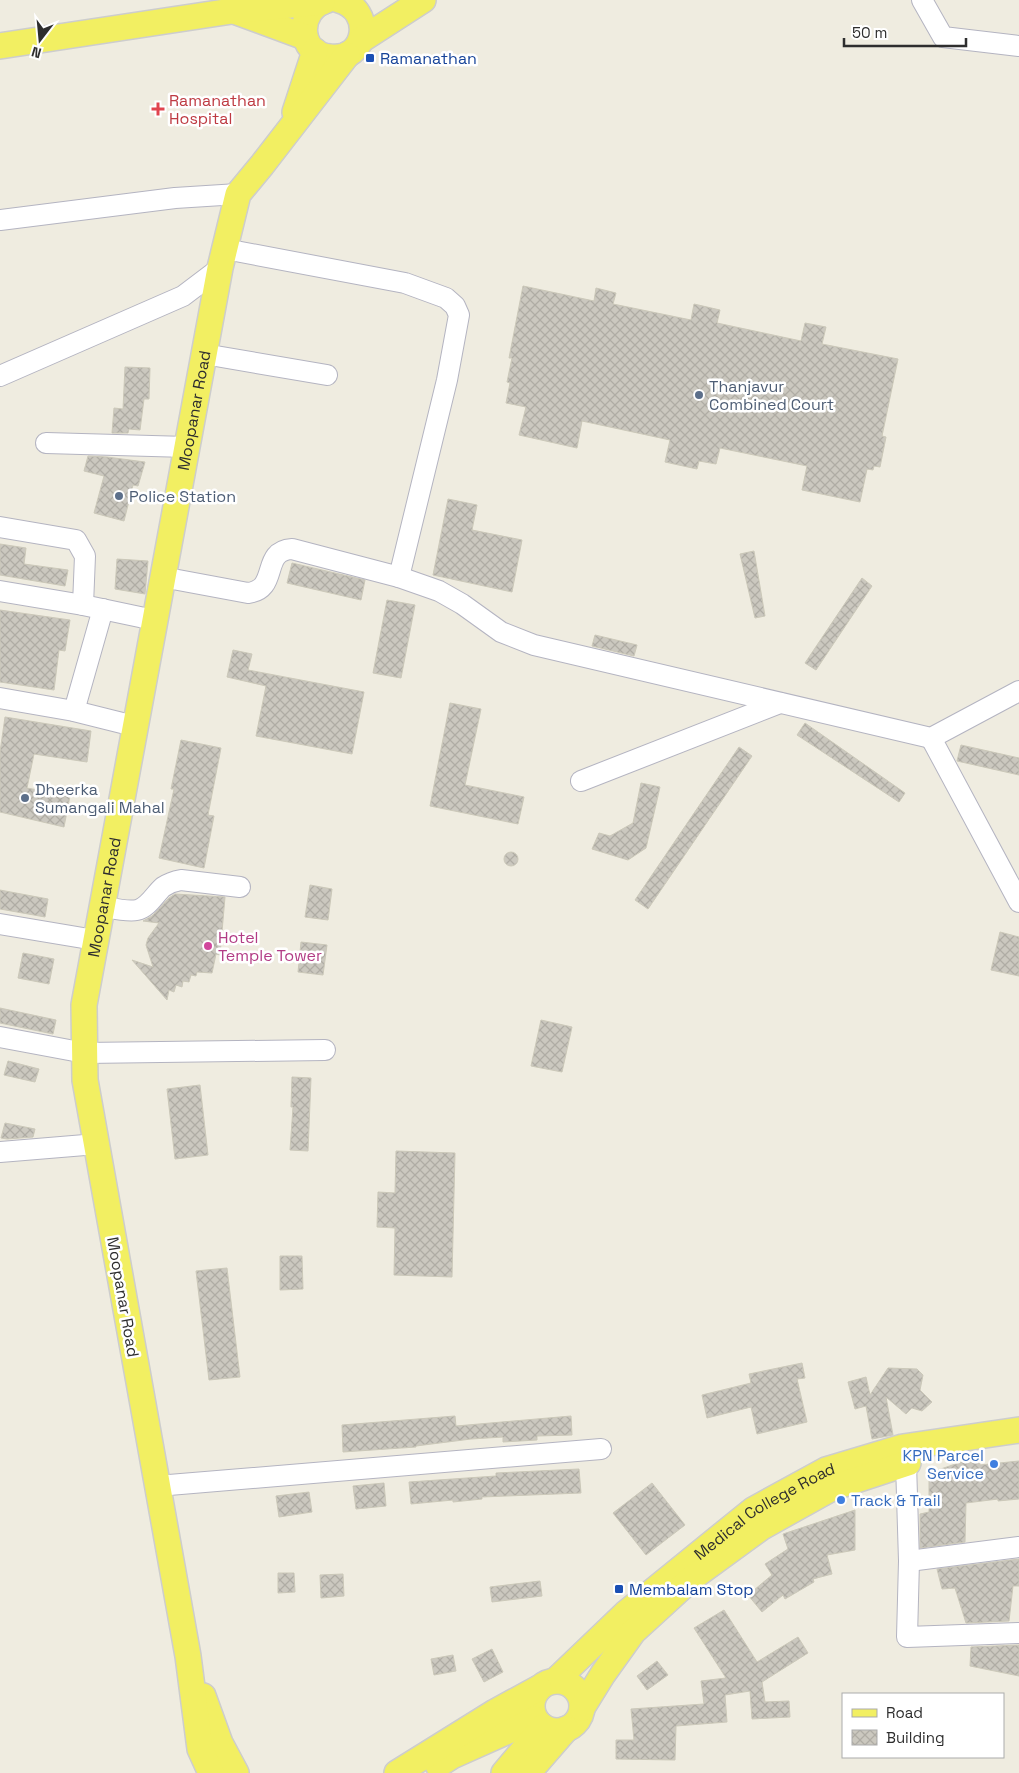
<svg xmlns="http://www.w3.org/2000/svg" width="1019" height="1773" font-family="'Space Grotesk',sans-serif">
	<defs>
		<pattern id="building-cross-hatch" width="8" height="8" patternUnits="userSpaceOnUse" patternTransform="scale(1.25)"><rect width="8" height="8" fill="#cbc8bf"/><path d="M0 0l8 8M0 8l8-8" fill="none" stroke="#afaca4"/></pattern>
	</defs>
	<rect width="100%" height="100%" fill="#efece0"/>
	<g fill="url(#building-cross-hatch)" stroke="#cbc8b9">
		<path d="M523,286L594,301L596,288L616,293L613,304L691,320L694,304L720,310L717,323L801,341L805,323L826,327L822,344L898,359L882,436L886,437L880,467L874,466L873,470L867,469L860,502L802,490L807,466L720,448L716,464L699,461L697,469L665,462L670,440L582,421L577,448L519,435L526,407L506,403L510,383L507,382L512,358H509Z"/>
		<path d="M125,367L150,368L149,399H144L140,430L129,429L128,433H112L114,408L123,409Z"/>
		<path d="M88,456L107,457L145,462L138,486L133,485L124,521L94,513L104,476L84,471Z"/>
		<path d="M448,499L477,505L472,530L522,540L512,592L433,575Z"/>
		<path d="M0,544L26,548L24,564L68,570L65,586L0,575Z"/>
		<path d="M754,551L765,616L755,618L740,554Z"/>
		<path d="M117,559L148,561L145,594L115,589Z"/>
		<path d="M292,563L365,580L361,600L287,583Z"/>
		<path d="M862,578L872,586L816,670L805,663Z"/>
		<path d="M387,600L415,605L401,678L373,673Z"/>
		<path d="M0,610L70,620L65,651L59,650L54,690L0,682Z"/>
		<path d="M595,635L637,645L634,656L592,646Z"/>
		<path d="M233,650L252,654L248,670L364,692L352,754L256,736L266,686L227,677Z"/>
		<path d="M450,703L481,709L465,785L524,797L518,824L430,806Z"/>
		<path d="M5,717L91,731L87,762L34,754L27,788L70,796L64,827L0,812V752Z"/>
		<path d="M805,723L905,793L899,802L797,735Z"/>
		<path d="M181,740L221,748L208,815L214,816L204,868L159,858L174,789H171Z"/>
		<path d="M961,745L1019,758V775L957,761Z"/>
		<path d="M739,747L752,756L648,909L635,900Z"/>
		<path d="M641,783L660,787L646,848L628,860L592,849L599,833L610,836L633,823Z"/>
		<circle cx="511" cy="859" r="7"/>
		<path d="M310,885L332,889L328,920L305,917Z"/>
		<path d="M0,890L48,899L45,917L0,909Z"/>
		<path d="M175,894L225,897L220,955L216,954L212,973L197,972L196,976L191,975L189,982L183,981L182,987L176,985L174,992L169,990L167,1000L132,960L153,967L146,945L148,938L159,923L143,921L152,916L169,898Z"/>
		<path d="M1000,932L1019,937V976L991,970Z"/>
		<path d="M301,942L327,945L323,975L298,972Z"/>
		<path d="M23,953L54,959L49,984L18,978Z"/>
		<path d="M0,1008L56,1020L53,1034L0,1023Z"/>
		<path d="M541,1020L572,1027L562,1072L531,1066Z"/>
		<path d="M8,1061L39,1069L35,1082L4,1075Z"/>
		<path d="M292,1077L311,1078L308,1151L290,1150L293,1107H291Z"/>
		<path d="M200,1085L208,1155L175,1159L167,1089Z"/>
		<path d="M5,1123L35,1129L33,1137L7,1139L1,1138Z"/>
		<path d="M396,1151L455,1153L452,1277L394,1275L395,1228L377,1227L378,1192L395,1193Z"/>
		<path d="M280,1256H302L303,1289L280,1290Z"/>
		<path d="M227,1268L240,1377L209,1380L196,1271Z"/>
		<path d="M802,1363L805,1378L797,1379L807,1422L757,1434L751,1407L707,1418L702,1395L751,1383L749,1374Z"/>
		<path d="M888,1368L917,1369L923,1375L920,1390L932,1402L922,1411L912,1408L906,1414L886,1397L893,1435L872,1439L866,1406L855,1409L848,1382L866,1377L870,1395Z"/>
		<path d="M455,1416L456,1426L571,1416L572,1435L537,1436V1440L503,1442V1437L471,1439L416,1446V1447L343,1452L342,1425Z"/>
		<path d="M979,1456L980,1465L1019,1461V1499L998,1501V1499L966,1503L965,1542L920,1548V1514L929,1512V1473Z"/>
		<path d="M579,1469L581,1493L482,1497V1499L453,1502V1500L411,1504L409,1482L496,1476V1473Z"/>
		<path d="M384,1483L386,1506L356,1509L353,1486Z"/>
		<path d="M652,1483L685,1525L646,1555L613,1513Z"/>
		<path d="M309,1492L312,1512L279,1517L276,1496Z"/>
		<path d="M855,1510V1550L827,1555L832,1574L813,1579L814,1582L785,1599L783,1595L762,1612L748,1595L772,1575L765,1564L788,1549L783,1534Z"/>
		<path d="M1019,1559V1586H1013L1009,1621L966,1623L955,1588L942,1589L937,1569Z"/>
		<path d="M278,1573H294L295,1592L278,1593Z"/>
		<path d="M343,1574L344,1596L321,1598L320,1575Z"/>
		<path d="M540,1581L542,1596L492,1602L490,1587Z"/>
		<path d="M724,1610L757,1662L798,1637L808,1653L762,1682L765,1702L789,1701L790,1717L752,1719L750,1691L725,1695L727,1722L676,1726L675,1760L616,1759V1740H634L631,1709L704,1704L701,1681L726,1678L694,1628Z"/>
		<path d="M1019,1645V1676L970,1666L971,1647Z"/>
		<path d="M492,1649L503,1672L484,1682L472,1659Z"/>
		<path d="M453,1655L456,1671L434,1675L431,1659Z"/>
		<path d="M657,1661L668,1675L647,1690L637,1676Z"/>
	</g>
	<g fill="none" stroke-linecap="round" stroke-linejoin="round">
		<defs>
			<g id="minor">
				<path d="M922,0L943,37L1019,46"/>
				<path d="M0,220L175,198L238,194"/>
				<path d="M204,354L327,375"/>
				<path d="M0,376L183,296L220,268"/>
				<path d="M46,443L187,447"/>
				<path d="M0,527L76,540L85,556L83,605L154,620"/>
				<path d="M162,577L248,593C280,589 260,551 292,549L399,577L447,380L459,315L455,306L446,298L405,283L225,249"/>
				<path d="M399,577L439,591L462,604L501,632L534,645L931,738L1019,691"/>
				<path d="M0,591L83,605"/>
				<path d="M0,698L74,711L134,726"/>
				<path d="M74,711L103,609"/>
				<path d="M931,738L1019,902"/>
				<path d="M581,781L780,703"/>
				<path d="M101,906C112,908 126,912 137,910C148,908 155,894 163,887C169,883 175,881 181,880L240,887"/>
				<path d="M0,924L95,940"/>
				<path d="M0,1037L85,1053L325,1050"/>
				<path d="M0,1152L97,1144"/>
				<path d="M904,1449L906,1463L909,1561L907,1637L1019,1633"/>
				<path d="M157,1486L601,1449"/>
				<path d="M909,1561L1019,1547"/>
			</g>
			<g id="major">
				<path d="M327,0C296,9 297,54 330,57C367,62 375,10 339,0"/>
				<path d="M237,12L305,37"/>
				<path d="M361,40L423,0"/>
				<path d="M0,46L232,11L322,2"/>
				<path d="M295,112L315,51"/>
				<path id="s1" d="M555,1681L626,1613L753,1510L826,1470L903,1447L1019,1430"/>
				<circle cx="557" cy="1706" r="25"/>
				<path d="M203,1696L220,1743L236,1773"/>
				<path d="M582,1708L603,1674L633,1632L692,1578L762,1527L832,1488L908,1463"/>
				<path d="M438,1765L452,1756L535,1719"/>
				<path id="s2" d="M211,1773L200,1749L188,1656L85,1080L84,1005L220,268L238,194L262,165L347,55"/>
				<path d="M397,1773L495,1712L539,1688"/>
				<path d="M504,1773L543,1727"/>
				<path d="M528,1773L566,1729"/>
			</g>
		</defs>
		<use href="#minor" stroke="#b4b4c1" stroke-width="22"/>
		<use href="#major" stroke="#cdcdcd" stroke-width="28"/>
		<use href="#minor" stroke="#fff" stroke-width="20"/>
		<use href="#major" stroke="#f2ef62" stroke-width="25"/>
	</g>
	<g fill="#1a4fb4" stroke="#fff" stroke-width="2">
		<rect x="365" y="53" width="10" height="10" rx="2.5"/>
		<rect x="614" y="1584" width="10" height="10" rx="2.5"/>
	</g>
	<path fill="#e0444e" stroke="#fff" stroke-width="2" d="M155.5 101.5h5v5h5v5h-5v5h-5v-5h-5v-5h5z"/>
	<g fill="#5c6f8a" stroke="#fff" stroke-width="2">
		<circle cx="699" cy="395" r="5"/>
		<circle cx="119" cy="496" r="5"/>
		<circle cx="25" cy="798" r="5"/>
	</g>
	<circle fill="#d1479c" stroke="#fff" stroke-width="2" cx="208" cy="946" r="5"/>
	<g fill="#3f7fe0" stroke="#fff" stroke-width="2">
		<circle cx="994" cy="1464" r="5"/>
		<circle cx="841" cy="1500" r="5"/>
	</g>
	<g text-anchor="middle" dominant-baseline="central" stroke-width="5" stroke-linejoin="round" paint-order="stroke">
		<g font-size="16" fill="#164399" stroke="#fff" text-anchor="start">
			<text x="380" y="58">Ramanathan</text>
			<text x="629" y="1589">Membalam Stop</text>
		</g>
		<g font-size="16" fill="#be3a42" stroke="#fff" text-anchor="start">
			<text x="169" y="100">Ramanathan<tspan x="169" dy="18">Hospital</tspan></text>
		</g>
		<g font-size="16" fill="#4e5e75" stroke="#fff" text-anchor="start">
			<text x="709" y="386">Thanjavur<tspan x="709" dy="18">Combined Court</tspan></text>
			<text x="129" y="496">Police Station</text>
			<text x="35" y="789">Dheerka<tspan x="35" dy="18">Sumangali Mahal</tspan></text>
		</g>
		<g font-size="16" fill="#2e2e2e" stroke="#fff">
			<text stroke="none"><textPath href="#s2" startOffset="1385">Moopanar Road</textPath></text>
			<text stroke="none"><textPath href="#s2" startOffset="890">Moopanar Road</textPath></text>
			<text transform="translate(123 1297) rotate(80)">Moopanar Road</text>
			<text stroke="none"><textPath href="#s1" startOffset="271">Medical College Road</textPath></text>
		</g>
		<g font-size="16" fill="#b23c85" stroke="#fff" text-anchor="start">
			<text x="218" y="937">Hotel<tspan x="218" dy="18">Temple Tower</tspan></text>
		</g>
		<g font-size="16" fill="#366cbe" stroke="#fff" text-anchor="end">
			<text x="984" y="1455">KPN Parcel<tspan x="984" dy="18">Service</tspan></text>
			<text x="851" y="1500" text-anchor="start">Track &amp; Trail</text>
		</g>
	</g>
	<rect x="842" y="1693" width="162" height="65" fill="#ffffff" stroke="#ababab"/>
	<rect x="852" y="1709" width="25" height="8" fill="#f2ef62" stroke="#ababab"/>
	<text x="886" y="1718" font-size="15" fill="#2e2e2e">Road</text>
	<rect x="852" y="1730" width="25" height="15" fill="url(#building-cross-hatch)" stroke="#ababab"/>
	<text x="886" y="1743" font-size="15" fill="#2e2e2e">Building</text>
	<g transform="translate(40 40) rotate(196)" stroke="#ffffff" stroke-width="4" paint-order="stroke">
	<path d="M0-4L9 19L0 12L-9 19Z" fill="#2e2e2e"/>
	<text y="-8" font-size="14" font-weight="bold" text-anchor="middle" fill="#2e2e2e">N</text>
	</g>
	<path d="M844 38v8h122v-8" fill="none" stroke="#2e2e2e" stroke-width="2.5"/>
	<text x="852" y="38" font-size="15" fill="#2e2e2e" stroke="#ffffff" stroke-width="4" paint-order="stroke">50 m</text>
</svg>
